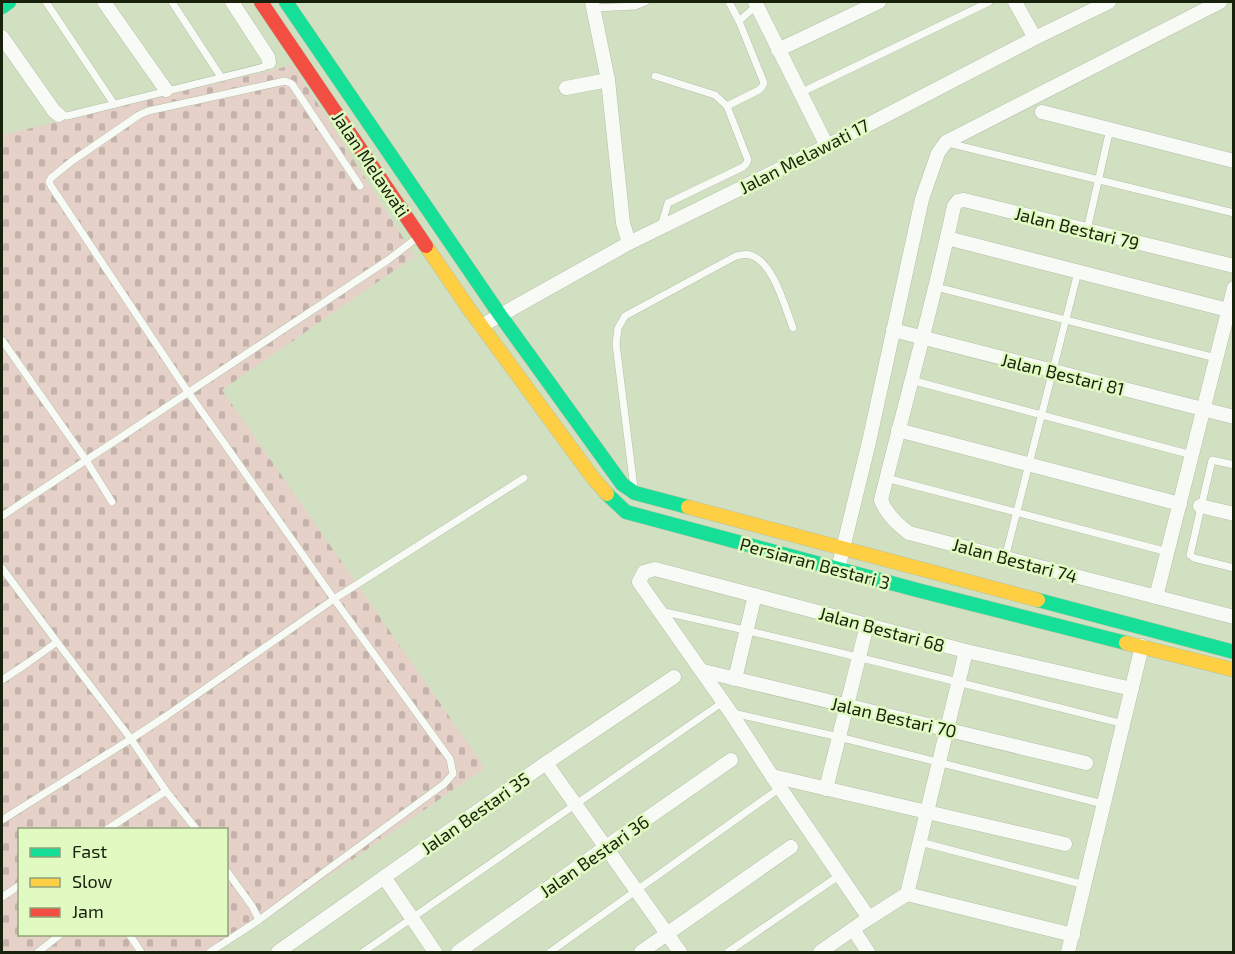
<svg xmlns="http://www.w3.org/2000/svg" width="1235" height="954" font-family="'Exo 2',sans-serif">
	<defs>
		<pattern id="cemetery-stones" width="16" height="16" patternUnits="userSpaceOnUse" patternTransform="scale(1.5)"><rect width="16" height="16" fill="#e6d1c8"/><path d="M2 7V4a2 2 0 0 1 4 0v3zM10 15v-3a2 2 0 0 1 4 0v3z" fill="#c5b3ab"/></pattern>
	</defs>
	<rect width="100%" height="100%" fill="#d2e0c2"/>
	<path fill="url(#cemetery-stones)" fill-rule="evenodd" d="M293,65L415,256L222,390L485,768L218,952H2V135ZM20,830H226V934H20Z"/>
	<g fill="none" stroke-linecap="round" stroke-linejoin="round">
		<defs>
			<g id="lane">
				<path d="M46,2L114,104"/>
				<path d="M172,2L221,77"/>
				<path d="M594,8L635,6L645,2"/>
				<path d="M739,21L757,5"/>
				<path d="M655,76L715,95L727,106L748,160L746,164L743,167L668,203L661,226"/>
				<path d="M800,93L989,2"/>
				<path d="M727,106L759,90L762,87L764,83L739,21L729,2"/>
				<path d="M59,115L67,116L264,67L269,62"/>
				<path d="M948,143L1234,213"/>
				<path d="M1087,230L1110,129"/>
				<path d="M936,287L1216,358"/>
				<path d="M2,340L86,460L112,502"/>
				<path d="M911,380L1192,455"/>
				<path d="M1234,465L1212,460L1190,555L1194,558L1234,568"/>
				<path d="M886,478L1168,552"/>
				<path d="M634,488L616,344L618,328L625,316L736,256C740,255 746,254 750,255C774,262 785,308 793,328"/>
				<path d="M2,516L388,260L418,237"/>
				<path d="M1005,558L1078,272"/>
				<path d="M2,568L57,642L29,662L2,680"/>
				<path d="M660,611C816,645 969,685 1124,724"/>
				<path d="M733,713L839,737L1103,804"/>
				<path d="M2,820L131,739L57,642"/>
				<path d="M106,830L166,791"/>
				<path d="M197,830L166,791L131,739L166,716L334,599L524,478"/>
				<path d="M920,842L1085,885"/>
				<path d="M2,897L20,885"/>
				<path d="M259,920L444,784L453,774L450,759L334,599L188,392L51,186L49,182L51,178L72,161L139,115L148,111L285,81L292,84L360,186"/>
				<path d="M129,934L141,952"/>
				<path d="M38,952L61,934"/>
				<path d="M210,952L259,920L252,906L226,870"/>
				<path d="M363,952L723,702"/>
				<path d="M550,952L780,788"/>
				<path d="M728,952L840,875"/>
			</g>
			<g id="street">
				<path d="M104,2L166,90"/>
				<path d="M232,2L268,57L269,62"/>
				<path d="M592,2L608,80L623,223L629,243"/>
				<path d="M755,2L827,146"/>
				<path d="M1015,2L1035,38"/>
				<path d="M2,37L54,111L59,115"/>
				<path d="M778,50L879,2"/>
				<path d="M566,88L608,80"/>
				<path d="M1042,112L1234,161"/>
				<path d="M947,238L1228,310"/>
				<path d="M1234,266L964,200L958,201L954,206C933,305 905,402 881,500C886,513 898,525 909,533L1234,617"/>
				<path d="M481,326L629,243L827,146L1035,38L1109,2"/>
				<path d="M893,330L1234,417"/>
				<path d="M898,430L1180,504"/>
				<path d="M1200,506L1234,514"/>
				<path d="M838,569L869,442L922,199L938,153L946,142L1220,2"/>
				<path d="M1156,597L1234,288"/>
				<path d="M703,671L1086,763"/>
				<path d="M735,679L755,595"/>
				<path d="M546,763L680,952"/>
				<path d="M772,776L1065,844"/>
				<path d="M826,789L867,625"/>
				<path d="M384,877L435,952"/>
				<path d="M907,894L966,651"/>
				<path d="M869,918L772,776L731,713L639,582L644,572L655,569L966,651L1132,689"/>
				<path d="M853,929L868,952"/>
				<path d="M278,952L546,763L674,677"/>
				<path d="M458,952L606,847L731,760"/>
				<path d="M641,952L791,847"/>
				<path d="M820,952L866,920L907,894L1073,935"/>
				<path d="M1068,952L1142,646"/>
			</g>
			<g id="fast">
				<path d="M286,2L500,315L622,484L635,493L688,507"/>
				<path d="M2,7L9,2"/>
				<path d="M607,494L626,512L921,591L1126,643"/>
				<path d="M1038,600L1234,652"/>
			</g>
			<g id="slow">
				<path d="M426,246L469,309L593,478L607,494"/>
				<path d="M688,507L1038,600"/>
				<path d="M1126,643L1234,670"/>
			</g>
			<path id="jam" d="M261,2L426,246"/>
		</defs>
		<use href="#lane" stroke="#b4bfa8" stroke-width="8"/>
		<use href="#street" stroke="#b4bfa8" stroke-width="15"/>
		<use href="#fast" stroke="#b4bfa8" stroke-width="15"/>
		<use href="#slow" stroke="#b4bfa8" stroke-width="15"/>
		<use href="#jam" stroke="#b4bfa8" stroke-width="15"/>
		<use href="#lane" stroke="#f8faf6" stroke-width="7"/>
		<use href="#street" stroke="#f8faf6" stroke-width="14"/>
		<use href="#fast" stroke="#16e098" stroke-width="14"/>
		<use href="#slow" stroke="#ffcf43" stroke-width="14"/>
		<use href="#jam" stroke="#f24e42" stroke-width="14"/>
	</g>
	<g text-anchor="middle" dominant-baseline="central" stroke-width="5" stroke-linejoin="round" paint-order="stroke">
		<g font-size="18" fill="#18210c" stroke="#e1fac2">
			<text transform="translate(804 156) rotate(-27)">Jalan Melawati 17</text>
			<text transform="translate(371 164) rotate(56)">Jalan Melawati</text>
			<text transform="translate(1077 228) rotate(14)">Jalan Bestari 79</text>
			<text transform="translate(1063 374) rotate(14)">Jalan Bestari 81</text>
			<text transform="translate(1015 560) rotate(15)">Jalan Bestari 74</text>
			<text transform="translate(815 563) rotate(15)">Persiaran Bestari 3</text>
			<text transform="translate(882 629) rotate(15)">Jalan Bestari 68</text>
			<text transform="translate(894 717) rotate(13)">Jalan Bestari 70</text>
			<text transform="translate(475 813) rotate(-35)">Jalan Bestari 35</text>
			<text transform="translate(594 856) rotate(-35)">Jalan Bestari 36</text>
		</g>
	</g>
	<rect width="1235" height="954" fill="none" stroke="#18210c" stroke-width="6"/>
	<rect x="18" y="828" width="210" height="108" fill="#e1fac2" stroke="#91a379" stroke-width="1.5"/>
	<rect x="30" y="848" width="30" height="9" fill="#16e098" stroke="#91a379" stroke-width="1.5"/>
	<text x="72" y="858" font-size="18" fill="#18210c">Fast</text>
	<rect x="30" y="878" width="30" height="9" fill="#ffcf43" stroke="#91a379" stroke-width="1.5"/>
	<text x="72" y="888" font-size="18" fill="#18210c">Slow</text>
	<rect x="30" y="908" width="30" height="9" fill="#f24e42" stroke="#91a379" stroke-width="1.5"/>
	<text x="72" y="918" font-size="18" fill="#18210c">Jam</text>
</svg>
